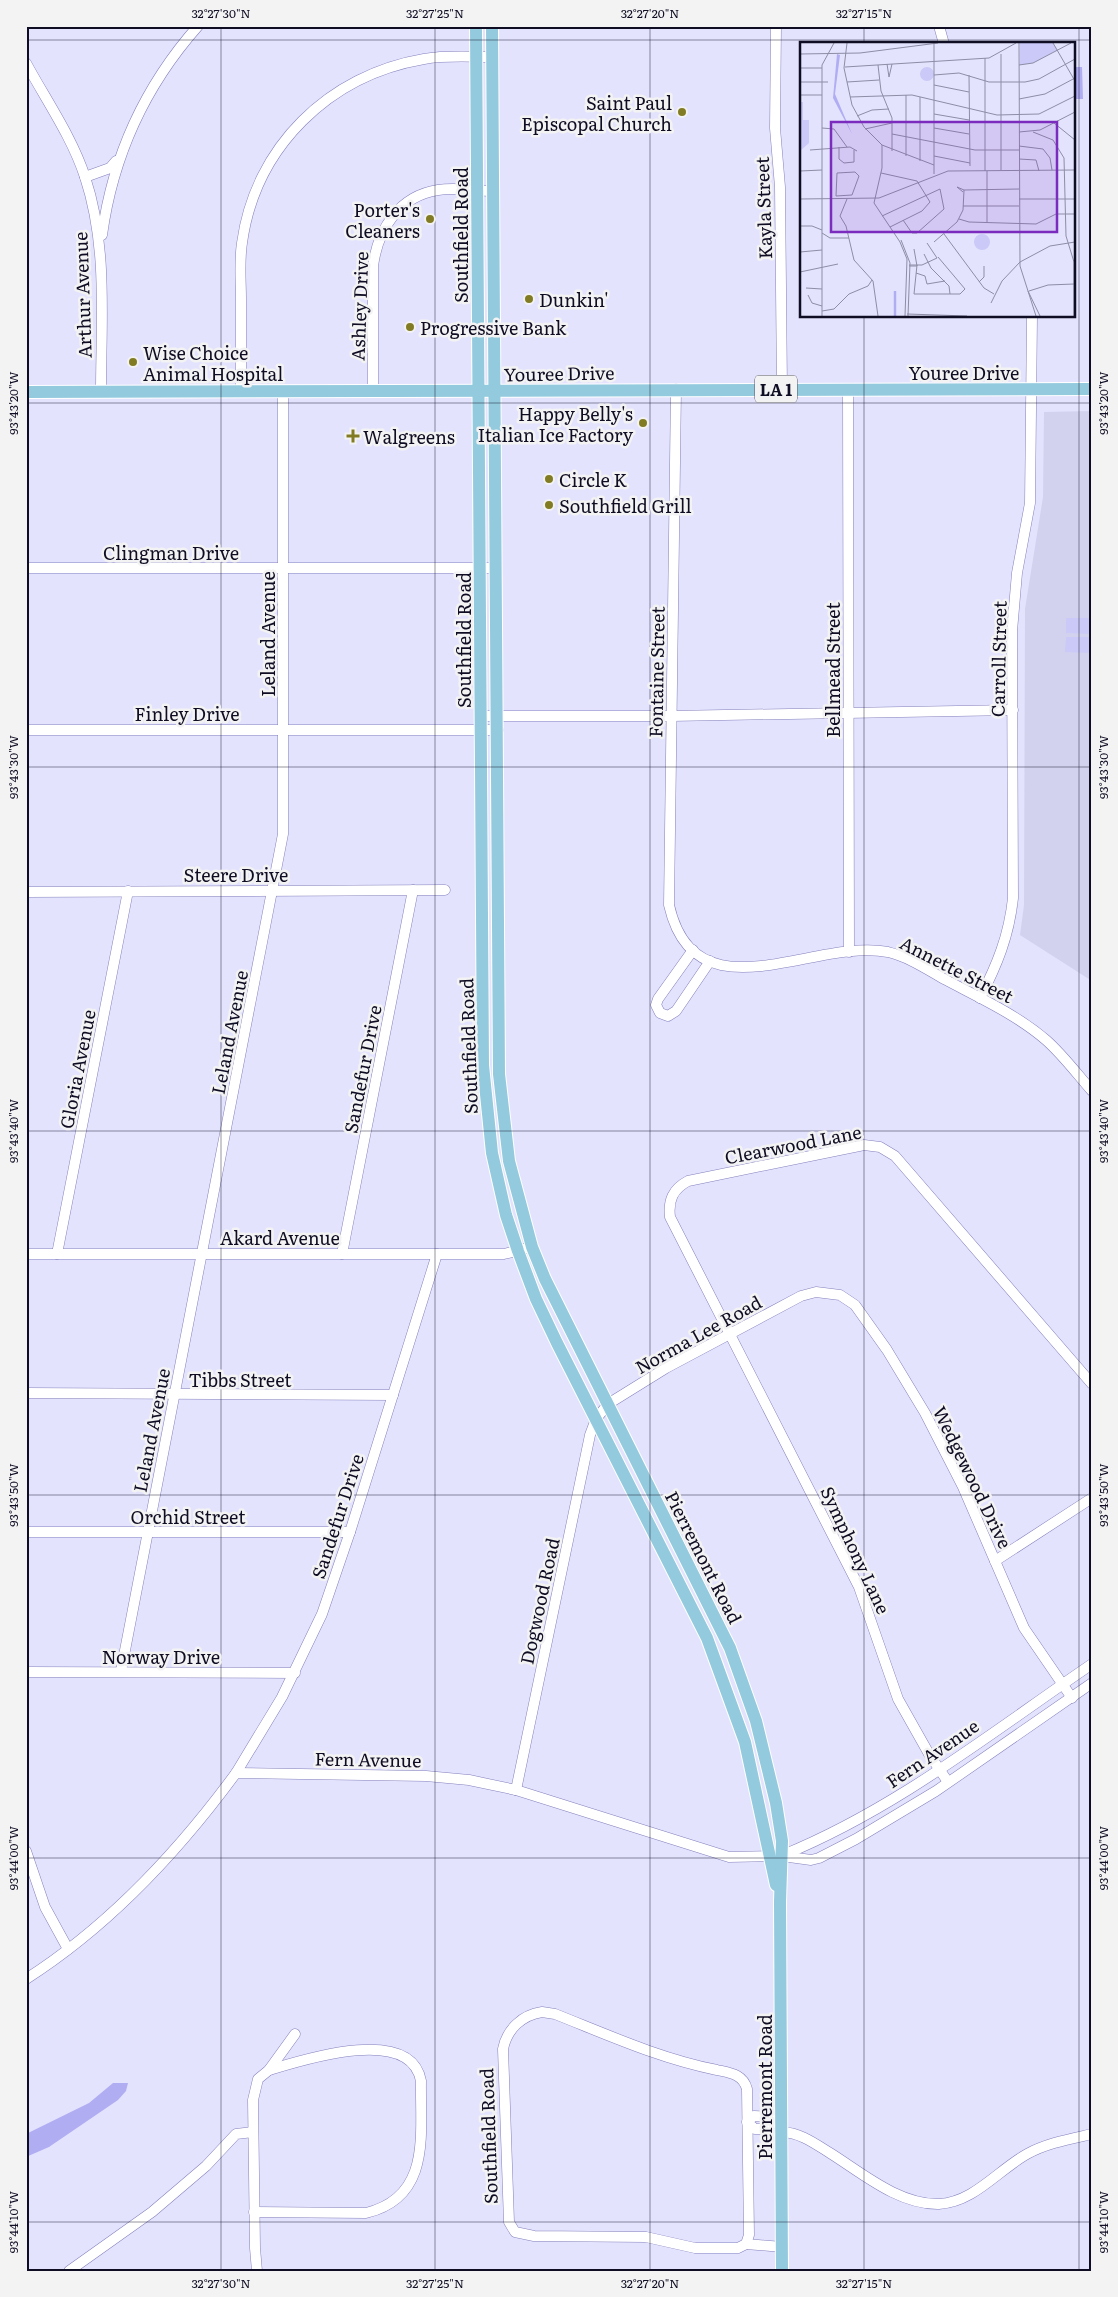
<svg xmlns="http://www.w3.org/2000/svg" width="1118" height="2297" font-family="Literata,serif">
	<rect width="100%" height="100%" fill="#e3e3fe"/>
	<path fill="#d2d2ef" d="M1092,411V981L1020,935L1024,905L1025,609L1043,497L1044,412Z"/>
	<g fill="#cac9f7">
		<path d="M1066,618H1092V634L1066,633Z"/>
		<path d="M1066,637H1092V653L1065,652Z"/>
	</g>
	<g fill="#b1adf3">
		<path d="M1074,67H1082L1083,99H1074Z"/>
		<path d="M113,2083H128L126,2091L118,2100L49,2147L26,2157V2134L89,2103Z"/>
	</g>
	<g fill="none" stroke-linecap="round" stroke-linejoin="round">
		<defs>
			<g id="minor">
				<path d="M776,26L775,128L780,187L782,389"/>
				<path d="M939,26L944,44"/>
				<path d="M26,63C46,100 72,137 85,177C108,246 101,321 101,392"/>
				<path d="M85,177L110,168L116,161"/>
				<path d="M102,235C113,155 144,87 198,26"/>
				<path d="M676,389L669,905C695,1020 815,937 888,952C909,957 928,970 946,980C980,998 1017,1015 1046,1040C1063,1055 1077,1074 1092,1091"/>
				<path d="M848,389L849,952"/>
				<path d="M241,391C241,361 241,330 241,300C241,281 239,262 242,243C255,147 329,75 424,59C446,55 470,57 492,57"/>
				<path d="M373,391V266C378,229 399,196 438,190C456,187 475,191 493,191"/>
				<path d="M26,568H496"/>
				<path d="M481,716H671L1013,710"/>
				<path d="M26,730H498"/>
				<path d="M26,892L445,890"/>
				<path d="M693,950L658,999L656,1005L660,1013L668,1016L676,1011L710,961"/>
				<path d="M980,998C997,965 1009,936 1013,898L1012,631L1017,573L1030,503L1032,316"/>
				<path d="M26,1254H504L532,1247"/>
				<path d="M57,1254L128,891"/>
				<path d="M342,1254L413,890"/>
				<path d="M26,1393L393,1395"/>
				<path d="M26,1532H350"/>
				<path d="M995,1561L1092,1498"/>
				<path d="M121,1671L283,834V391"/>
				<path d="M26,1672L295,1673"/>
				<path d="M236,1773L282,1697L322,1614L350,1532L437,1254"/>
				<path d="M948,1782L929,1754L898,1699L859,1587L670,1217C668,1200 673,1189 688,1181L864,1145L880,1147L895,1156L1092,1384"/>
				<path d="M516,1790L590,1435L596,1419L608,1404L666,1368L801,1296L816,1292L840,1295L855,1305L887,1350L925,1413L963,1487L1024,1628L1072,1698"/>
				<path d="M26,1851L45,1907L68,1949"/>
				<path d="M783,1855C896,1809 992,1732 1092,1664"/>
				<path d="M26,1979C109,1926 178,1852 236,1773L426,1776L469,1780L516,1790L729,1857L782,1856L811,1860L819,1858L856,1839L936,1791L1092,1683"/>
				<path d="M542,2012L555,2014C608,2035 661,2059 717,2070C730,2073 743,2074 747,2089L749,2235L746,2244L738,2248H695L646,2237L534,2236L515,2232L509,2222L503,2049C507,2029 522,2015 542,2012Z"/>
				<path d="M754,2116L770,2117L773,2122L767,2129H755L747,2122Z"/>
				<path d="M782,2132C801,2133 814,2143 830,2153C862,2173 899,2205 939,2204C974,2202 997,2171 1027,2154C1047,2143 1070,2139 1092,2134"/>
				<path d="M254,2212L366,2213C432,2197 420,2134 421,2081C411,2025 305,2059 269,2070"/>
				<path d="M746,2244L782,2247"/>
				<path d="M69,2271L152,2212L206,2166L236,2134L253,2132"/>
				<path d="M257,2271L255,2248L253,2100L258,2079L269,2070L295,2034"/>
			</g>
			<g id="major">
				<path d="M476,26L483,1065L492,1153L506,1215L518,1251L536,1299L557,1343L707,1638L745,1742L776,1885"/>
				<path d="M492,26L499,1074L509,1161L532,1247L545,1279L730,1648L756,1721L776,1803L782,1841L780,1902L782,2271"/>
				<path d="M26,392L1092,389"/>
			</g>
		</defs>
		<use href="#minor" stroke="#8480bc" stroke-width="11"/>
		<use href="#major" stroke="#fff" stroke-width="14"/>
		<use href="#minor" stroke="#fff" stroke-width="10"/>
		<use href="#major" stroke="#93cade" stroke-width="12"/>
	</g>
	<path fill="none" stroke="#0f0d23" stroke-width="1" stroke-opacity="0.45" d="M221,26V2271M435,26V2271M650,26V2271M864,26V44M1079,26V2271M26,40H1092M864,316V2271M26,403H1092M26,767H1092M26,1131H1092M26,1495H1092M26,1858H1092M26,2222H1092"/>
	<g fill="#817c23" stroke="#f3f3f3" stroke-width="2">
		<circle cx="682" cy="112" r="5"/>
		<circle cx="430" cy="219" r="5"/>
		<circle cx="529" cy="299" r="5"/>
		<circle cx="410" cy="327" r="5"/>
		<circle cx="133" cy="362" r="5"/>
		<circle cx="643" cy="423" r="5"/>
		<path d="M350.5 428.5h5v5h5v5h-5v5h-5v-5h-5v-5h5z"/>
		<circle cx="549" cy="479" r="5"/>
		<circle cx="549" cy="505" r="5"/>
	</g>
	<g text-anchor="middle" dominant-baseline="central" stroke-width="5" stroke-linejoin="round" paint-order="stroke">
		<rect fill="#f3f3f3" stroke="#535261" stroke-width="1" x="755" y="375.5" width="42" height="27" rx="4"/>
		<g font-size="16" font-weight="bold" fill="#0f0d23">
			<text x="776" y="389">LA 1</text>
		</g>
		<g font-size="18" fill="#0f0d23" stroke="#f3f3f3" text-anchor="start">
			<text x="672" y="102" text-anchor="end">Saint Paul<tspan x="672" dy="21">Episcopal Church</tspan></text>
			<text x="420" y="209" text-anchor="end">Porter's<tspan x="420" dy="21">Cleaners</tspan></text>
			<text x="539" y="299">Dunkin'</text>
			<text x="420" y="327">Progressive Bank</text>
			<text x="143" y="352">Wise Choice<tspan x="143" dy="21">Animal Hospital</tspan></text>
			<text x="633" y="413" text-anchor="end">Happy Belly's<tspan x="633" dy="21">Italian Ice Factory</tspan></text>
			<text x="363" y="436">Walgreens</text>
			<text x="559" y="479">Circle K</text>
			<text x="559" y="505">Southfield Grill</text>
		</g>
		<g font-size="18" fill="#0f0d23" stroke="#f3f3f3">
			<text transform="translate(763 208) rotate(-92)">Kayla Street</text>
			<text transform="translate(460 235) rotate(-90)">Southfield Road</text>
			<text transform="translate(82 295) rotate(-92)">Arthur Avenue</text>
			<text transform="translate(359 306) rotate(-88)">Ashley Drive</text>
			<text x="964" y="372">Youree Drive</text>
			<text transform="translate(559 373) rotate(-1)">Youree Drive</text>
			<text x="171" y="552">Clingman Drive</text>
			<text transform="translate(267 634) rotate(-90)">Leland Avenue</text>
			<text transform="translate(463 640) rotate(-90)">Southfield Road</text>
			<text transform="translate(998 659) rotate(-89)">Carroll Street</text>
			<text transform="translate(832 670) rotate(-90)">Bellmead Street</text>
			<text transform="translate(656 672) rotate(-89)">Fontaine Street</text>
			<text x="187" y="713">Finley Drive</text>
			<text x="236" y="874">Steere Drive</text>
			<text transform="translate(957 969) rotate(27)">Annette Street</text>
			<text transform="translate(229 1032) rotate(-79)">Leland Avenue</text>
			<text transform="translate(468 1046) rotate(-92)">Southfield Road</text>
			<text transform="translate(77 1069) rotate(-79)">Gloria Avenue</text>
			<text transform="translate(362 1069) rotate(-79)">Sandefur Drive</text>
			<text transform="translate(793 1144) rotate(-11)">Clearwood Lane</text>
			<text x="280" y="1237">Akard Avenue</text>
			<text transform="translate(698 1334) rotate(-29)">Norma Lee Road</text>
			<text x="240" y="1379">Tibbs Street</text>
			<text transform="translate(151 1430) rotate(-79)">Leland Avenue</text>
			<text transform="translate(973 1477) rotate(64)">Wedgewood Drive</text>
			<text x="188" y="1516">Orchid Street</text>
			<text transform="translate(337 1516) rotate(-72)">Sandefur Drive</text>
			<text transform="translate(856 1550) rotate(65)">Symphony Lane</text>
			<text transform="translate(704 1557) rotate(63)">Pierremont Road</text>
			<text transform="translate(539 1601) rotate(-78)">Dogwood Road</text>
			<text x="161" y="1656">Norway Drive</text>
			<text transform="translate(932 1753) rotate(-34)">Fern Avenue</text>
			<text transform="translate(368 1759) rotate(1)">Fern Avenue</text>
			<text transform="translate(764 2087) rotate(-90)">Pierremont Road</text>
			<text transform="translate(488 2136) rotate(-92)">Southfield Road</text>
		</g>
	</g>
	<g transform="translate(800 42)">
		<rect width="275" height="275" fill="#e3e3fe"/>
		<path d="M220,1H253L258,8L233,21L220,23ZM120 32a7 7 0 1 1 14 0a7 7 0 1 1-14 0ZM0,60H3V78H9V101L0,109ZM174 200a8 8 0 1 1 16 0a8 8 0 1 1-16 0Z" fill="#cac9f7"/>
		<path d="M37,12L40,13L35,52L52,92L33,56Z" fill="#b1adf3"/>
		<path fill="none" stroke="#b1adf3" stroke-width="2.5" d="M95,249V274"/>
		<path fill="none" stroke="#8e8da6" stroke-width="1" d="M47,1L44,26L52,63L64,85L82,103V126L74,161L100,200L107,217L105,274M134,1V132M219,1L220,224L236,274M253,1L275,39M0,12L60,11L138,1M201,12V128M185,16V129M87,22L89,35L92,22M78,23L81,49L92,76V109M219,23L233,21L271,1M45,25L189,16L216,1M0,26H22M134,33L159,31L189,40H225L239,37L275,17M169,33L170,124M0,40H28M47,40L79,38M134,43L169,50M0,53H22M50,55L112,53L197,73L239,72L275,54M219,57L245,52L275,36M134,72L169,78M57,74L72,68L89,67M254,81L275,98M22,86L34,87L47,105M134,86L169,92M65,87L92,81M219,90L240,88L275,70M233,90L253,98L264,116L266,194L274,220V274M92,92L175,108H219M82,103L134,123M219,104L243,107L250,116L252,128M39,105V117L44,121L54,120V108M10,108L50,105L57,109M106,114V53M134,114L170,121M219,117L236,118L239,129M120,119V55M0,129L22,128M187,129V180M55,130L59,134L52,153L36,154L37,131ZM81,131L117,139L130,160L122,169L90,185M164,148L219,147M163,150L157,145L164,148M0,157L79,156L148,129L275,128M47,157L40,174L46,184L54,218L73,239L78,274M219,157H275M163,164H219M82,174L140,147L144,167L117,191H112L103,178M159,177L169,180L236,182L256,172H275M0,184H12L22,188M22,191L30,196H49M144,192L184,246L194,252M101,198L110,221L108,274M134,200L157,180L163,168L164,148M0,210L22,208M124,212L131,226L149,244L150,252M109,223H122L137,216L127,201M117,223L114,252H160L165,247L138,215M109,224H117L114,207M0,230L38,222M116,231L125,234L127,242L145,239M179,240L184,235V224M6,246L22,247M228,249L240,274M229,249L248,243L274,242M8,253L12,261L22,264M191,261L202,239L220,220L250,204L275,200M22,269L34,267L49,252L68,244L72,238M107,272L167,274M22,274V23L34,1"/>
		<path fill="#7b2cbf" fill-opacity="0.15" stroke="#7b2cbf" stroke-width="2.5" d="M31,80H257V190H31Z"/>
		<rect width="275" height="275" fill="none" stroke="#0f0d23" stroke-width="2.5"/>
	</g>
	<rect width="1118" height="2297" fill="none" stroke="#f3f3f3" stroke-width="55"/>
	<rect x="28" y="28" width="1062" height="2242" fill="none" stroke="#0f0d23" stroke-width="2"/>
	<g font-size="12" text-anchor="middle" fill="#0f0d23">
		<text x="221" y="18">32°27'30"N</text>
		<text x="435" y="18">32°27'25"N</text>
		<text x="650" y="18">32°27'20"N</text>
		<text x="864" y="18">32°27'15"N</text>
		<text transform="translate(1104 403) rotate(-90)" y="4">93°43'20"W</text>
		<text transform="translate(14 403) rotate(-90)" y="4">93°43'20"W</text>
		<text transform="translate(1104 767) rotate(-90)" y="4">93°43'30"W</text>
		<text transform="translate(14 767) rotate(-90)" y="4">93°43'30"W</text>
		<text transform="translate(1104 1131) rotate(-90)" y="4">93°43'40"W</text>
		<text transform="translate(14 1131) rotate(-90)" y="4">93°43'40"W</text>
		<text transform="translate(14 1495) rotate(-90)" y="4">93°43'50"W</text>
		<text transform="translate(1104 1495) rotate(-90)" y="4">93°43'50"W</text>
		<text transform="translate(14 1858) rotate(-90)" y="4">93°44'00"W</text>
		<text transform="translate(1104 1858) rotate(-90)" y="4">93°44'00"W</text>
		<text transform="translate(14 2222) rotate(-90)" y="4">93°44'10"W</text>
		<text transform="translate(1104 2222) rotate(-90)" y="4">93°44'10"W</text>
		<text x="221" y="2288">32°27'30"N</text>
		<text x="435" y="2288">32°27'25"N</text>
		<text x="650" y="2288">32°27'20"N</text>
		<text x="864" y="2288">32°27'15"N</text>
	</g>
</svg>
